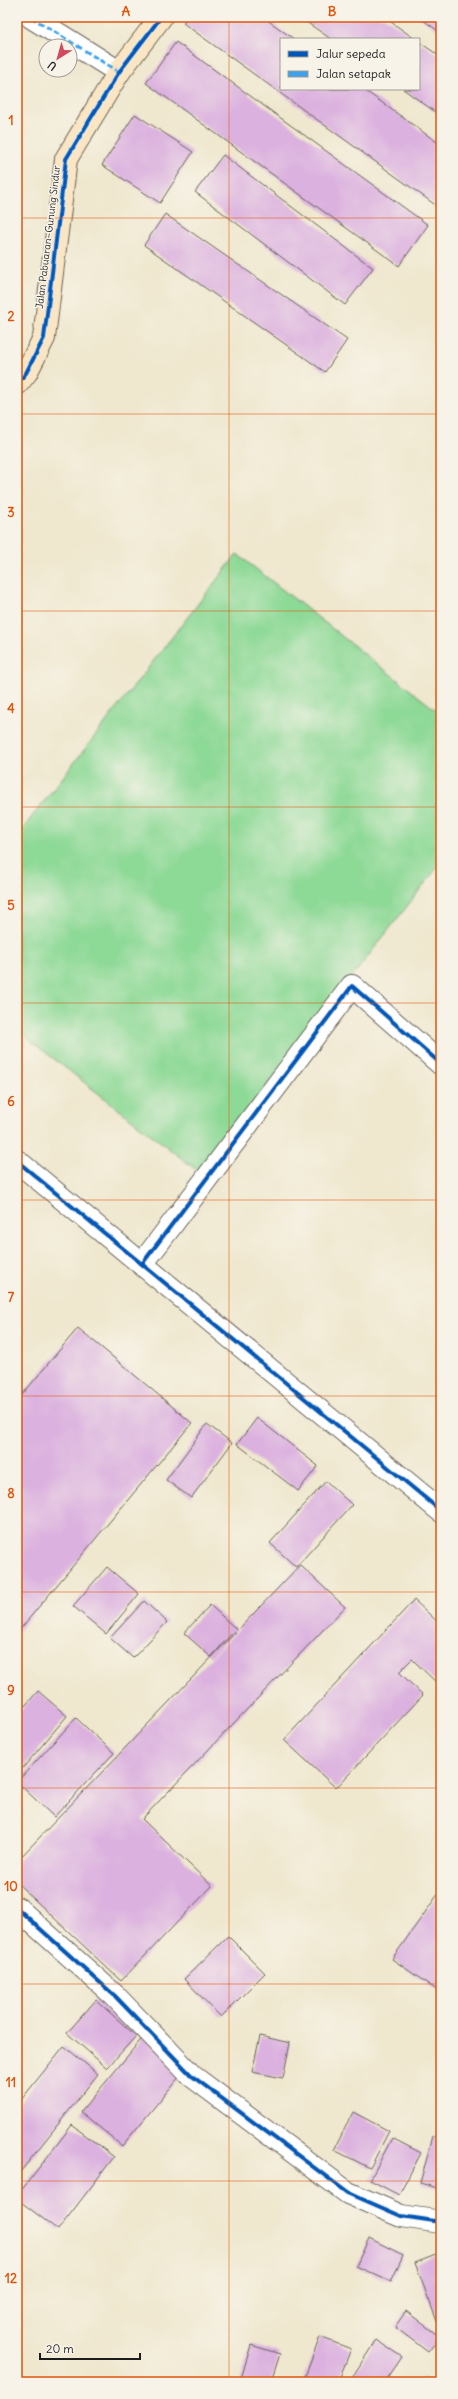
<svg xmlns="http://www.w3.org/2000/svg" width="458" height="2399" font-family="Delius,sans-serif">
	<rect width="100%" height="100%" fill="#f7f3e8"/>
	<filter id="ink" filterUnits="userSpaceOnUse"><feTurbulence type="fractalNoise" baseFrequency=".025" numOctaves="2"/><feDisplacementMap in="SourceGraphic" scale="8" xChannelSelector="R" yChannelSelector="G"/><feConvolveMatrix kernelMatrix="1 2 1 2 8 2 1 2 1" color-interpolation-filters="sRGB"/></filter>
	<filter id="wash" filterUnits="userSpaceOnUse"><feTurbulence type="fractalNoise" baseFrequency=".012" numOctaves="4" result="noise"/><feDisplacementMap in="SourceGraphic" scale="16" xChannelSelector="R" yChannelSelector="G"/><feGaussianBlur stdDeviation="0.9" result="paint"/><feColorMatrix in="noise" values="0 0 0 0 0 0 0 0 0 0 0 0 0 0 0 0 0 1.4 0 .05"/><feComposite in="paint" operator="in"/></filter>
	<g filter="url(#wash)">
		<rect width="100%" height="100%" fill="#efe7ce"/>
		<path fill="#8dd996" stroke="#547a59" d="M237,554L441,714V863L199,1172L17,1030V836Z"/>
		<g id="blocks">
			<g fill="#dbb1df">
				<path d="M187,17H263L294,39H281V89H363L441,145V209L183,23Z"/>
				<path d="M299,17H384L415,39H331Z"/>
				<path d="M419,17H441V33Z"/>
				<path d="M176,42L428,225L399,266L146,83Z"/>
				<path d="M419,42L441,57V116L403,89H419Z"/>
				<path d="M135,114L193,152L160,203L102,165Z"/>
				<path d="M223,155L373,268L345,305L195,192Z"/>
				<path d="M165,214L347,340L325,372L144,245Z"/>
				<path d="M78,1328L192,1423L17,1633V1401Z"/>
				<path d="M257,1418L318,1466L298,1491L237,1444Z"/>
				<path d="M207,1424L232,1443L191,1498L166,1480Z"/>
				<path d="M326,1481L352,1505L296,1567L270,1543Z"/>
				<path d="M300,1565L345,1607L142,1819L212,1886L121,1981L17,1883V1861Z"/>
				<path d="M107,1567L139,1594L106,1634L73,1606Z"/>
				<path d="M414,1600L441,1625V1687L412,1659L399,1672L423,1695L336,1788L284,1740Z"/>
				<path d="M144,1601L167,1622L133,1658L110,1638Z"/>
				<path d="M210,1605L236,1629L211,1657L184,1633Z"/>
				<path d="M38,1691L67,1716L22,1769L17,1765V1715Z"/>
				<path d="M76,1718L114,1753L54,1817L17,1782Z"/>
				<path d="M441,1890V1993L392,1959Z"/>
				<path d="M228,1936L265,1973L221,2017L184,1979Z"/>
				<path d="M96,2000L136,2036L107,2068L67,2033Z"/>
				<path d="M144,2036L185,2070L122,2146L81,2112Z"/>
				<path d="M260,2036L290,2043L283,2078L252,2072Z"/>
				<path d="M64,2046L98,2074L17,2176V2105Z"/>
				<path d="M353,2112L389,2131L370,2168L334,2150Z"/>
				<path d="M72,2125L114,2157L58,2230L17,2199V2196Z"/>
				<path d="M433,2136L441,2138V2189L420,2183Z"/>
				<path d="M392,2138L421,2153L399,2195L370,2180Z"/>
				<path d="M369,2238L403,2255L391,2282L356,2266Z"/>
				<path d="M441,2253V2332L415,2263Z"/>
				<path d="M406,2311L440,2337L428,2352L395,2327Z"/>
				<path d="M320,2337L351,2349L338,2382H303Z"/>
				<path d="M376,2340L402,2357L385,2382H356L351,2379Z"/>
				<path d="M251,2345L280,2354L271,2382H240Z"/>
				<path d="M422,2378L428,2382H419Z"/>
			</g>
		</g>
	</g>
	<g filter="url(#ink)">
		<use href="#blocks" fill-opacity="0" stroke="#66635a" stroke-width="1"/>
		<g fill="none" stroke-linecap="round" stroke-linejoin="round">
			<defs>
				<g id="street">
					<path d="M31,17L119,72"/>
					<path d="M17,1161L441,1511"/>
					<path d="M142,1264L352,986L441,1064"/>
					<path d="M17,1908L115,1996L192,2076L348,2193L401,2216L441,2222"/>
				</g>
				<path id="secondary" d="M17,384L26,373L44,338L66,159L119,72L161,17"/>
			</defs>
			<use href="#street" stroke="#66635a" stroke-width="24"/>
			<use href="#secondary" stroke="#66635a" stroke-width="24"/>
			<use href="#street" stroke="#fff" stroke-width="22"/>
			<use href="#secondary" stroke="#fbe6c4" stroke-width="22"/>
			<path stroke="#3da2ea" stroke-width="3" stroke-dasharray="6 3" stroke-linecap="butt" d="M31,17L119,72"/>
			<defs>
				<g id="cycleway">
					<path d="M17,384L26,373L44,338L66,159L119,72L161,17"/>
					<path d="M17,1161L441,1511"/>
					<path d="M142,1264L352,986L441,1064"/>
					<path d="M17,1908L115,1996L192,2076L348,2193L401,2216L441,2222"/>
				</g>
			</defs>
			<use href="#cycleway" stroke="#f7f3e8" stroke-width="6"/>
			<use href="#cycleway" stroke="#0057b8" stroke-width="4"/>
		</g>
	</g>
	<path fill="none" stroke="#de560d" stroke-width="1" stroke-opacity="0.55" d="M229,17V2382M17,218H441M17,414H441M17,611H441M17,807H441M17,1003H441M17,1200H441M17,1396H441M17,1592H441M17,1788H441M17,1984H441M17,2181H441"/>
	<g text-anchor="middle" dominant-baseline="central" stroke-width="3" stroke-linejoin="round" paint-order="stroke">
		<g font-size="10" fill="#1c1c1c" stroke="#f7f3e8">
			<text transform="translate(48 237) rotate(-83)">Jalan Pabuaran–Gunung Sindur</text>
		</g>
	</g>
	<rect width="458" height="2399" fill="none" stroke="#f7f3e8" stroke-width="44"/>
	<rect x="280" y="38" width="140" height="52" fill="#f7f3e8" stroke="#9f9d96"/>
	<rect x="288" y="51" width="20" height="6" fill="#0057b8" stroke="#9f9d96"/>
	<text x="316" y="58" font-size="12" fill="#1c1c1c">Jalur sepeda</text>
	<rect x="288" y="71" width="20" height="6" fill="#3da2ea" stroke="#9f9d96"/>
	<text x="316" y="78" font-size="12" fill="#1c1c1c">Jalan setapak</text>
	<g transform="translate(58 58) rotate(217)"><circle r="19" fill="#f7f3e8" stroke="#9f9d96"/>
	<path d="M0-3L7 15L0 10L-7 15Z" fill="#d1495b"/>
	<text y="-6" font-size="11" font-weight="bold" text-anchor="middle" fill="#1c1c1c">U</text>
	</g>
	<path d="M40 2353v6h100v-6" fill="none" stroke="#1c1c1c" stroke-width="2"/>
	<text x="46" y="2353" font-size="12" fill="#1c1c1c" stroke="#f7f3e8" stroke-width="3" paint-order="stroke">20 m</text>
	<rect x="22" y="22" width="414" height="2355" fill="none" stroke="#de560d" stroke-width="1.5"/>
	<g font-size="13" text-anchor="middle" font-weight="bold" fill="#de560d">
		<text x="126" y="16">A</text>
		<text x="332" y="16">B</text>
		<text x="11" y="125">1</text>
		<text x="11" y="321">2</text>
		<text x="11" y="517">3</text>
		<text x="11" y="713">4</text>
		<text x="11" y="910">5</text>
		<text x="11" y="1106">6</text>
		<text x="11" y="1302">7</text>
		<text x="11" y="1498">8</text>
		<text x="11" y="1695">9</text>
		<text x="11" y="1891">10</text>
		<text x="11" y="2087">11</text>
		<text x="11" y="2283">12</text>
	</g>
</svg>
